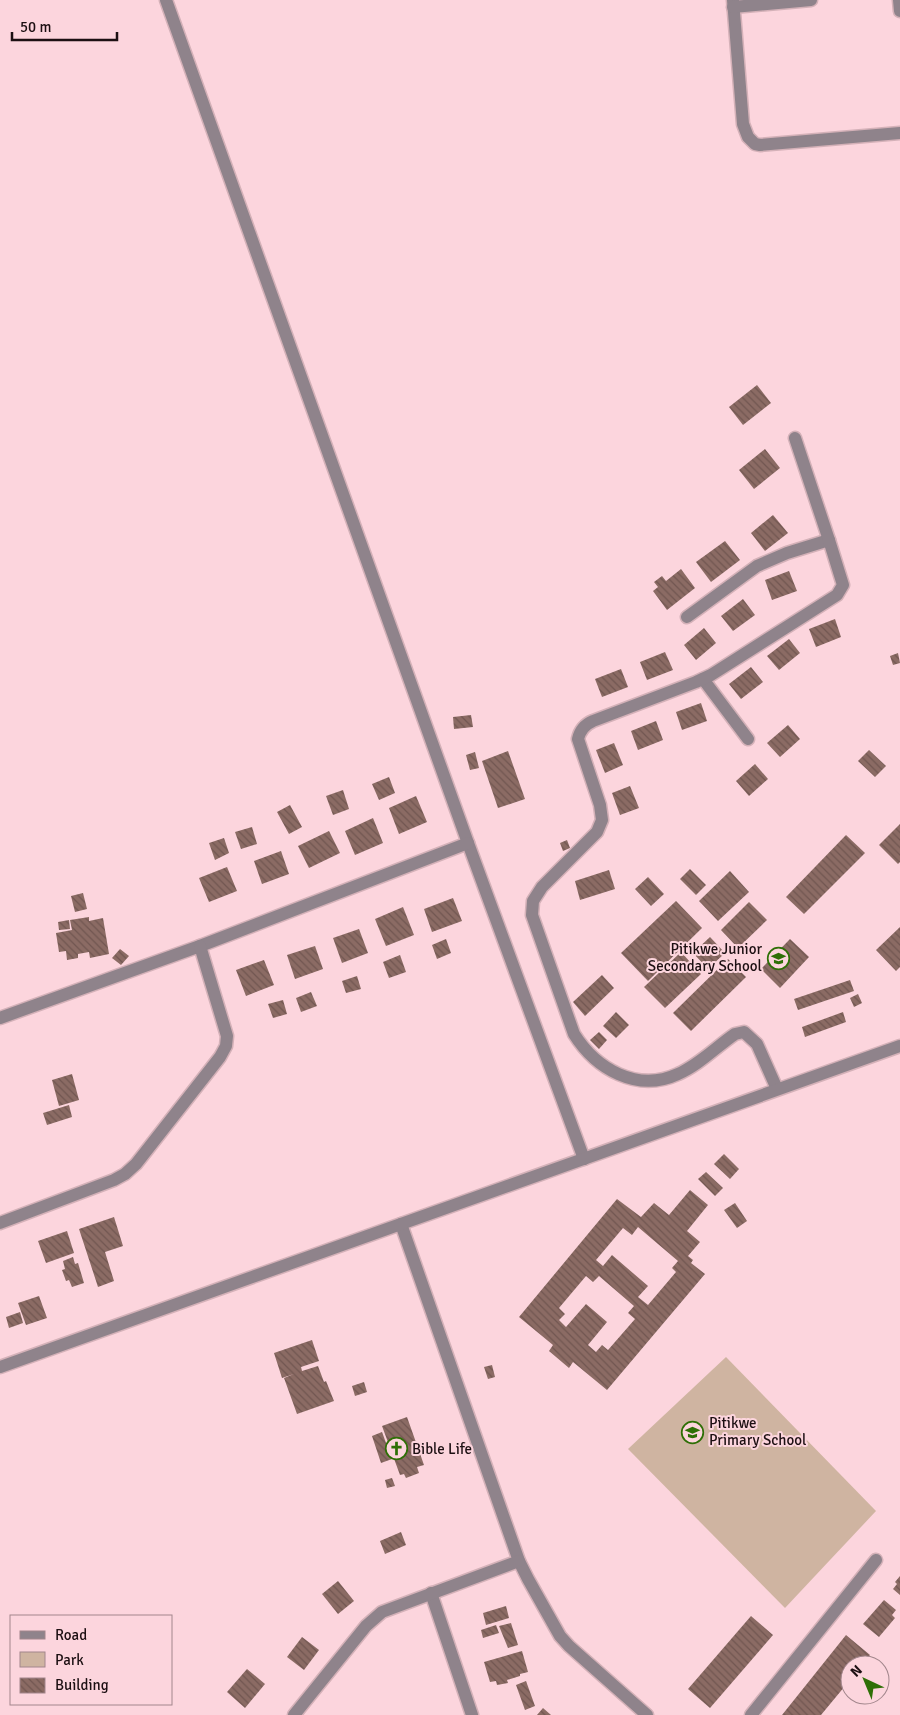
<svg xmlns="http://www.w3.org/2000/svg" width="900" height="1715" font-family="Signika,sans-serif">
	<defs>
		<pattern id="building-back-hatch" width="6" height="6" patternUnits="userSpaceOnUse" patternTransform="scale(1.25)"><rect width="6" height="6" fill="#8b6b64"/><path d="M-1 5l2 2M0 0l6 6M5-1l2 2" fill="none" stroke="#715651"/></pattern>
	</defs>
	<rect width="100%" height="100%" fill="#fcd5dd"/>
	<path fill="#cfb4a1" d="M726,1357L876,1511L785,1608L628,1449Z"/>
	<g fill="url(#building-back-hatch)" fill-rule="evenodd">
		<path d="M757,385L771,403L743,425L729,407Z"/>
		<path d="M765,449L780,468L754,489L739,470Z"/>
		<path d="M773,515L788,533L765,551L751,533Z"/>
		<path d="M725,541L740,560L711,582L696,562Z"/>
		<path d="M681,569L695,588L667,610L653,591L658,587L654,582L662,576L666,581Z"/>
		<path d="M789,571L797,591L772,600L765,580Z"/>
		<path d="M743,599L755,615L733,631L721,616Z"/>
		<path d="M835,619L841,637L816,647L809,629Z"/>
		<path d="M704,628L716,643L696,660L684,645Z"/>
		<path d="M789,639L800,653L779,670L767,656Z"/>
		<path d="M665,652L673,670L647,680L640,662Z"/>
		<path d="M898,653L900,663L893,665L890,656Z"/>
		<path d="M751,667L763,682L741,699L729,684Z"/>
		<path d="M621,669L628,687L602,697L595,679Z"/>
		<path d="M701,703L707,721L682,730L676,712Z"/>
		<path d="M471,715L473,727L454,729L453,717Z"/>
		<path d="M656,721L663,740L638,750L631,731Z"/>
		<path d="M788,725L800,739L780,757L767,743Z"/>
		<path d="M614,743L623,765L605,773L596,750Z"/>
		<path d="M869,750L886,766L875,777L858,761Z"/>
		<path d="M508,751L525,799L498,808L482,761Z"/>
		<path d="M475,752L479,768L470,770L466,755Z"/>
		<path d="M755,764L768,779L749,796L736,781Z"/>
		<path d="M389,777L395,793L379,800L372,784Z"/>
		<path d="M630,786L639,808L620,815L612,793Z"/>
		<path d="M343,790L349,809L333,815L326,796Z"/>
		<path d="M416,796L427,822L399,834L389,808Z"/>
		<path d="M290,805L302,827L289,834L277,812Z"/>
		<path d="M373,818L383,843L355,855L345,831Z"/>
		<path d="M900,824V862L898,864L879,845Z"/>
		<path d="M252,827L257,844L241,849L235,832Z"/>
		<path d="M329,831L340,853L309,868L298,846Z"/>
		<path d="M846,835L865,853L804,914L786,897Z"/>
		<path d="M224,838L229,853L215,860L209,843Z"/>
		<path d="M567,840L570,848L563,851L560,843Z"/>
		<path d="M281,851L289,874L262,884L254,861Z"/>
		<path d="M227,867L237,891L209,902L199,878Z"/>
		<path d="M690,869L706,885L696,895L680,879Z"/>
		<path d="M609,870L615,889L580,900L575,881Z"/>
		<path d="M730,871L749,892L718,921L699,901Z"/>
		<path d="M648,877L664,894L651,906L635,889Z"/>
		<path d="M83,893L87,909L75,912L71,896Z"/>
		<path d="M453,898L462,921L432,932L424,909Z"/>
		<path d="M676,901L702,928L648,981L621,953Z"/>
		<path d="M749,902L767,920L738,948L721,930Z"/>
		<path d="M403,907L414,935L386,946L375,919Z"/>
		<path d="M89,917V921L103,918L109,954L90,958L89,952L78,954V958L67,960L66,951L59,952L56,933L72,930L70,920Z"/>
		<path d="M69,920L70,929L59,930L58,922Z"/>
		<path d="M900,927V967L896,971L876,950Z"/>
		<path d="M359,929L368,953L342,963L333,938Z"/>
		<path d="M710,937L725,953L708,969L693,953Z"/>
		<path d="M446,939L451,953L437,959L432,945Z"/>
		<path d="M790,939L809,957L780,988L761,969Z"/>
		<path d="M315,946L323,969L295,979L287,955Z"/>
		<path d="M120,949L129,956L121,965L112,958Z"/>
		<path d="M681,952L701,974L665,1008L644,987Z"/>
		<path d="M400,955L406,972L389,978L383,962Z"/>
		<path d="M728,959L746,977L691,1031L673,1013Z"/>
		<path d="M264,960L274,985L246,996L236,970Z"/>
		<path d="M602,975L614,988L585,1016L573,1002Z"/>
		<path d="M357,976L361,989L346,993L342,981Z"/>
		<path d="M850,980L854,991L798,1010L794,999Z"/>
		<path d="M311,992L317,1006L301,1012L296,998Z"/>
		<path d="M858,994L862,1003L854,1007L850,998Z"/>
		<path d="M283,1000L287,1014L273,1018L268,1004Z"/>
		<path d="M616,1012L629,1025L616,1038L603,1026Z"/>
		<path d="M843,1012L846,1022L805,1037L802,1027Z"/>
		<path d="M599,1032L607,1040L599,1049L590,1040Z"/>
		<path d="M72,1074L79,1100L59,1106L52,1080Z"/>
		<path d="M69,1105L72,1117L47,1125L43,1113Z"/>
		<path d="M724,1154L739,1169L730,1179L714,1164Z"/>
		<path d="M706,1172L723,1188L715,1196L698,1179Z"/>
		<path d="M690,1190L708,1205L687,1231L700,1242L688,1256L693,1260L691,1263L705,1274L607,1390L573,1362L569,1368L549,1351L553,1345L519,1317L617,1199L641,1217L654,1203L669,1215ZM638,1227L678,1261L672,1268L676,1272L648,1305L638,1297L648,1286L612,1255L603,1266L596,1260L623,1228L632,1235ZM586,1276L593,1282L599,1276L634,1306L628,1313L635,1319L608,1350L602,1345L596,1352L588,1345L607,1322L586,1304L566,1327L559,1320L565,1314L559,1308Z"/>
		<path d="M735,1203L747,1221L737,1228L724,1210Z"/>
		<path d="M114,1217L123,1246L105,1252L114,1281L98,1287L79,1229Z"/>
		<path d="M67,1231L74,1253L46,1263L38,1241Z"/>
		<path d="M73,1257L75,1264L78,1263L84,1283L72,1287L69,1280L66,1281L62,1270L65,1269L63,1261Z"/>
		<path d="M39,1296L47,1318L26,1325L18,1303Z"/>
		<path d="M20,1312L23,1323L9,1328L6,1317Z"/>
		<path d="M312,1340L319,1361L301,1367L302,1371L318,1366L324,1382L326,1381L334,1401L297,1414L284,1378L294,1374L282,1378L274,1353Z"/>
		<path d="M492,1365L495,1377L488,1379L484,1367Z"/>
		<path d="M364,1382L367,1392L355,1396L352,1386Z"/>
		<path d="M407,1417L424,1465L417,1467L419,1473L406,1478L404,1474L400,1475L382,1426Z"/>
		<path d="M382,1432L392,1459L381,1463L372,1436Z"/>
		<path d="M392,1478L395,1486L387,1488L385,1480Z"/>
		<path d="M401,1532L406,1545L385,1554L380,1541Z"/>
		<path d="M900,1576V1595L893,1589L897,1584L895,1582Z"/>
		<path d="M338,1581L354,1601L338,1614L322,1594Z"/>
		<path d="M884,1600L896,1610L892,1615L895,1618L879,1637L863,1624Z"/>
		<path d="M506,1606L509,1618L486,1625L483,1613Z"/>
		<path d="M751,1616L773,1635L710,1708L688,1689Z"/>
		<path d="M511,1623L518,1645L508,1648L499,1626Z"/>
		<path d="M496,1625L499,1633L483,1638L481,1630Z"/>
		<path d="M846,1635L870,1655L862,1665H850V1680L821,1715H782Z"/>
		<path d="M302,1637L319,1650L304,1670L287,1657Z"/>
		<path d="M522,1651L528,1672L520,1674V1676L507,1680L508,1683L497,1685L496,1681L490,1682L484,1662Z"/>
		<path d="M247,1669L265,1684L245,1708L227,1692Z"/>
		<path d="M526,1681L535,1706L525,1710L516,1685Z"/>
		<path d="M543,1708L551,1715H537Z"/>
	</g>
	<g fill="none" stroke-linecap="round" stroke-linejoin="round">
		<defs>
			<g id="minor">
				<path d="M166,0L468,843L584,1159"/>
				<path d="M733,0L743,124L748,137L755,144L760,145L900,133"/>
				<path d="M899,0L900,11"/>
				<path d="M733,7L811,0"/>
				<path d="M687,617L757,566L787,553L829,540"/>
				<path d="M703,679L748,739"/>
				<path d="M0,1018L200,946L468,843"/>
				<path d="M777,1089L757,1044L744,1032L735,1034C716,1047 699,1065 678,1074C637,1093 596,1069 574,1034L532,915L533,901L542,887L597,832L602,820L600,805L578,739C580,730 586,724 593,721L696,682L711,675L837,595L843,585L829,540L795,438"/>
				<path d="M0,1223L114,1180L125,1174L136,1164L220,1057L226,1046L227,1036L200,946"/>
				<path d="M401,1224L519,1561L528,1579L560,1636L569,1646L647,1715"/>
				<path d="M0,1367L900,1046"/>
				<path d="M431,1593L472,1715"/>
				<path d="M294,1715L366,1626L382,1612L519,1561"/>
				<path d="M751,1715L876,1560"/>
			</g>
		</defs>
		<use href="#minor" stroke="#d4b1b8" stroke-width="15"/>
		<use href="#minor" stroke="#8f838b" stroke-width="12"/>
	</g>
	<defs>
		<symbol id="school-ring" viewBox="-11 -11 22 22"><circle r="9.5" fill="#fcd5dd" stroke="#2e6f06" stroke-width="1.5"/><path d="M0-5L7-2L0 1L-7-2ZM-4 1L0 2.5L4 1V4Q0 6-4 4Z" fill="#2e6f06"/></symbol>
		<symbol id="church-ring" viewBox="-11 -11 22 22"><circle r="9.5" fill="#fcd5dd" stroke="#2e6f06" stroke-width="1.5"/><path d="M-1.2-6h2.4v3.5h3.3v2.4h-3.3V6h-2.4V-.1h-3.3v-2.4h3.3Z" fill="#2e6f06"/></symbol>
	</defs>
	<g fill-rule="evenodd">
		<use href="#school-ring" x="766" y="946" width="25" height="25"/>
		<use href="#school-ring" x="680" y="1420" width="25" height="25"/>
		<use href="#church-ring" x="384" y="1436" width="25" height="25"/>
	</g>
	<g text-anchor="middle" dominant-baseline="central" stroke-width="4" stroke-linejoin="round" paint-order="stroke">
		<g font-size="15" fill="#1c0f12" stroke="#fcd5dd" text-anchor="start">
			<text x="762" y="949" text-anchor="end">Pitikwe Junior<tspan x="762" dy="17">Secondary School</tspan></text>
			<text x="709" y="1423">Pitikwe<tspan x="709" dy="17">Primary School</tspan></text>
			<text x="412" y="1449">Bible Life</text>
		</g>
	</g>
	<rect x="10" y="1615" width="162" height="90" fill="#fcd5dd" stroke="#a2868c"/>
	<rect x="20" y="1631" width="25" height="8" fill="#8f838b" stroke="#a2868c"/>
	<text x="55" y="1640" font-size="15" fill="#1c0f12">Road</text>
	<rect x="20" y="1652" width="25" height="15" fill="#cfb4a1" stroke="#a2868c"/>
	<text x="55" y="1665" font-size="15" fill="#1c0f12">Park</text>
	<rect x="20" y="1678" width="25" height="15" fill="url(#building-back-hatch)" stroke="#a2868c"/>
	<text x="55" y="1690" font-size="15" fill="#1c0f12">Building</text>
	<g transform="translate(865 1680) rotate(316)"><circle r="24" fill="#fcd5dd" stroke="#a2868c"/>
	<path d="M0-4L9 19L0 12L-9 19Z" fill="#2e6f06"/>
	<text y="-8" font-size="14" font-weight="bold" text-anchor="middle" fill="#1c0f12">N</text>
	</g>
	<path d="M12 32v8h105v-8" fill="none" stroke="#1c0f12" stroke-width="2.5"/>
	<text x="20" y="32" font-size="15" fill="#1c0f12" stroke="#fcd5dd" stroke-width="4" paint-order="stroke">50 m</text>
</svg>
